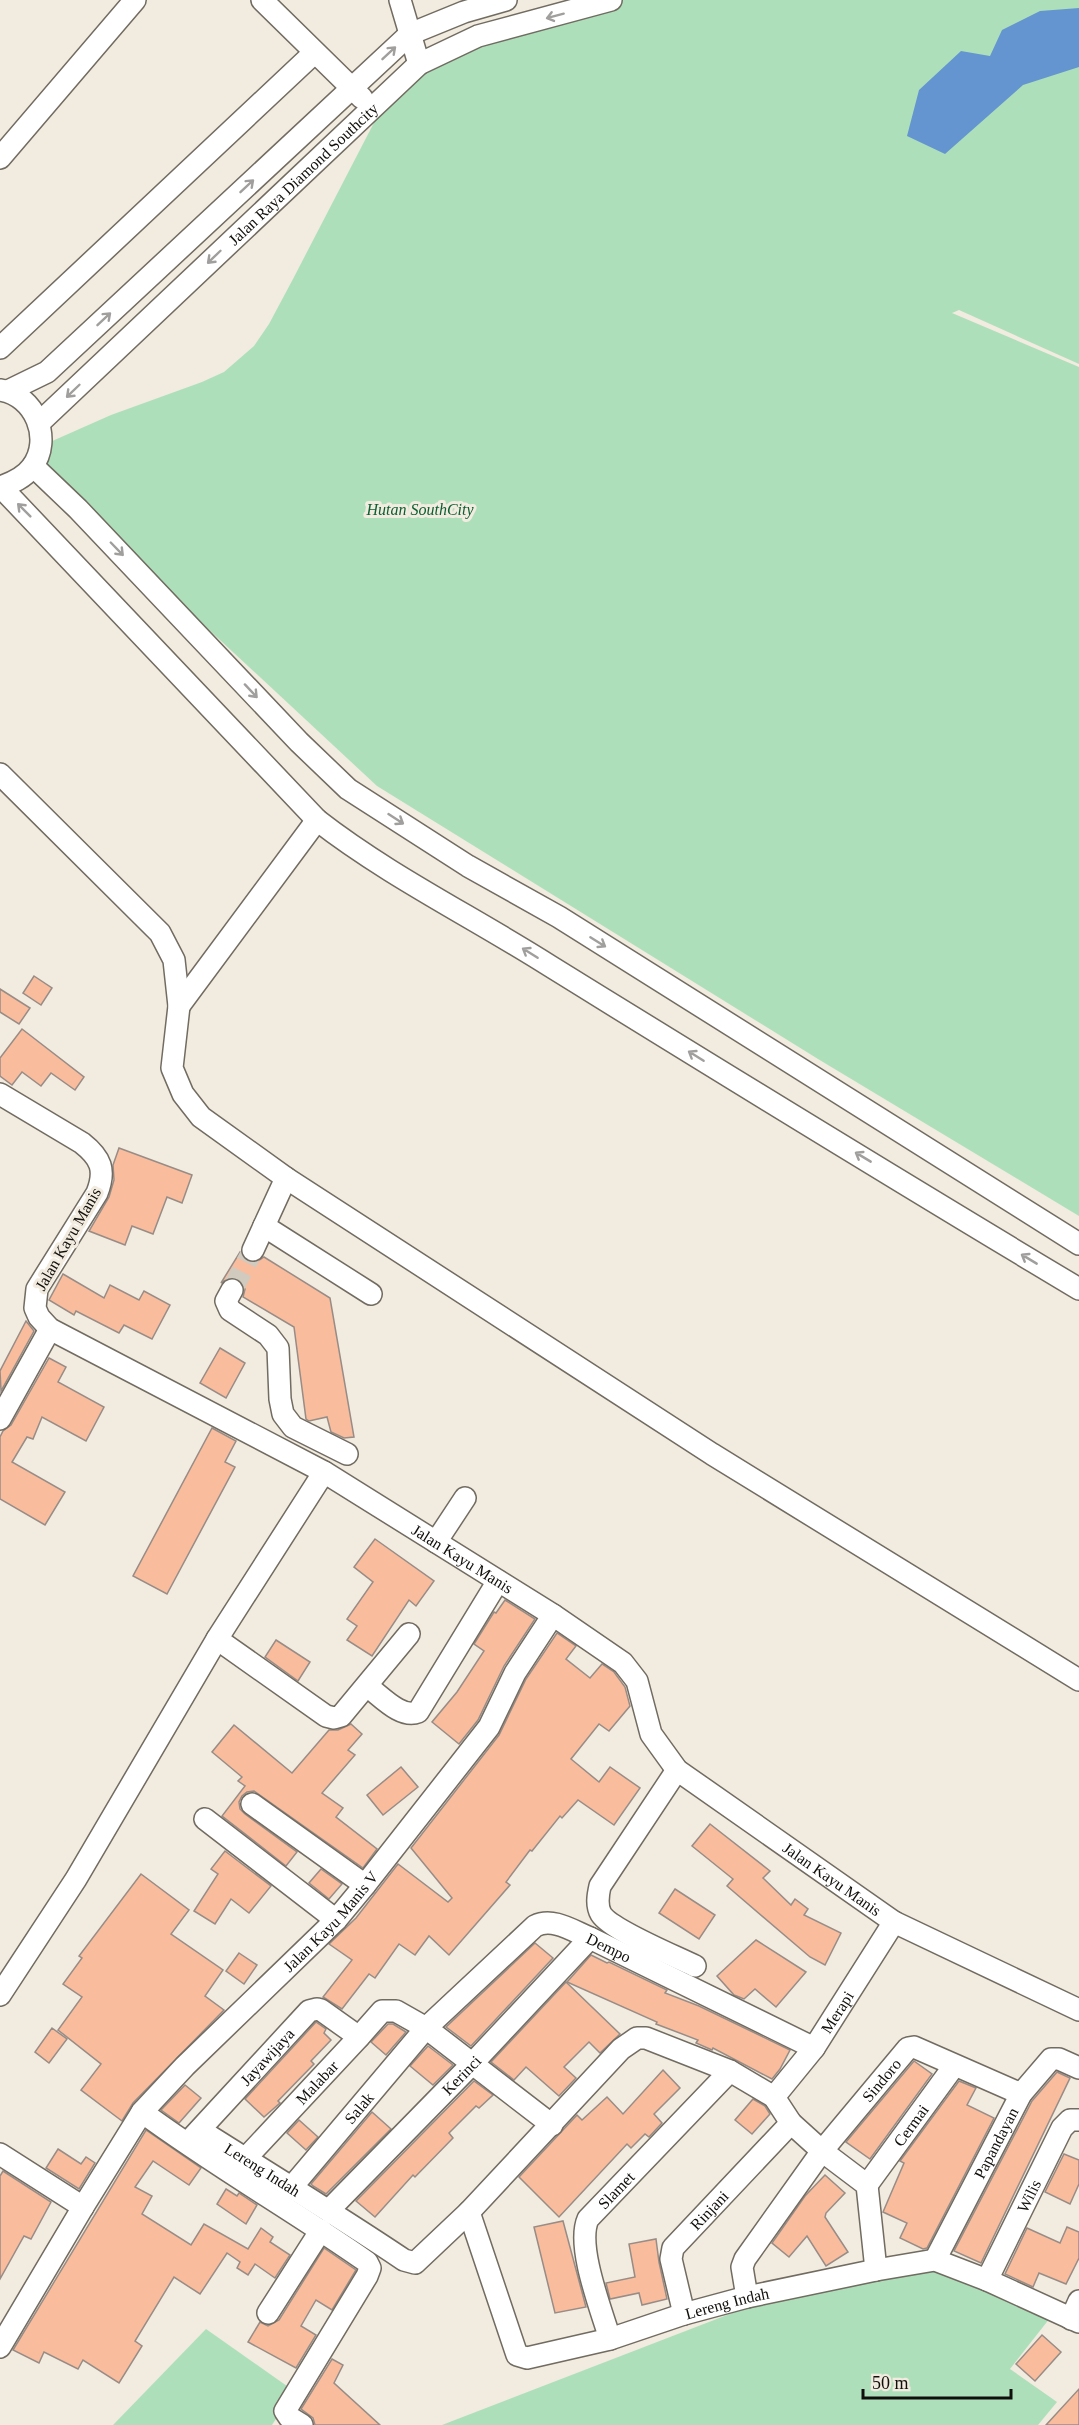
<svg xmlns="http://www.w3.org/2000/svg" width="1079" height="2425" font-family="'Times New Roman',serif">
	<rect width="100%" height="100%" fill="#f2ebdf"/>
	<g fill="#ade0ba">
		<path d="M611,0H1079V364L959,310L952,313L1079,367V1216L818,1059L377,786L33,466L41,446L111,415L202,382L224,372L254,346L269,324L293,279L393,86L419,64Z"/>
		<path d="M942,2270L1050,2318L1010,2369L1057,2402L1038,2425H442L776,2296Z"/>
		<path d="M206,2329L294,2391L272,2425H113Z"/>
	</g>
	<path fill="#6495d0" d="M1079,8V67L1023,85L945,154L907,136L919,90L961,51L990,56L1002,30L1040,11Z"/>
	<g fill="#f9bc9d" stroke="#988c86" stroke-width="1.5">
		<path d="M34,976L52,988L41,1005L23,993Z"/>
		<path d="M0,989L30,1008L19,1024L0,1012Z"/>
		<path d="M22,1029L84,1077L75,1090L51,1073L41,1086L22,1072L12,1085L0,1076V1058Z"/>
		<path d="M119,1148L192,1175L182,1203L167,1197L153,1234L132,1226L125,1245L89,1231L109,1197L114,1180L113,1165Z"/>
		<path d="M240,1252L248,1262L255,1263L264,1257L330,1298L354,1437L344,1438L331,1432L327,1417L309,1421L306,1419L294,1327L243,1297L245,1289L239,1279L231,1277L221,1283Z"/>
		<path d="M63,1274L104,1298L110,1285L139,1300L144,1291L170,1305L152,1339L124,1325L119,1333L76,1311L74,1315L49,1300Z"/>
		<path d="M26,1321L34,1331L1,1391L0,1371Z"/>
		<path d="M220,1348L245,1363L226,1398L200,1383Z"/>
		<path d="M49,1358L66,1367L58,1382L104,1407L86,1441L42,1417L33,1439L27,1437L12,1462L65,1492L45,1525L0,1499V1437L3,1431L11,1425Z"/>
		<path d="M212,1428L236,1441L225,1462L235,1467L167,1594L133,1576Z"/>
		<path d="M375,1539L434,1581L416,1606L409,1600L372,1656L347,1640L357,1626L347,1619L373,1582L354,1567Z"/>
		<path d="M505,1600L535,1619L504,1666L478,1720L459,1744L432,1722L457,1692L484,1651L474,1644L494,1612L496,1613Z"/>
		<path d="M557,1633L576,1646L566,1659L590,1678L602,1664L614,1672L625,1687L630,1706L609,1731L599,1724L571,1759L599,1782L610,1767L640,1788L614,1825L578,1800L562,1818L560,1816L532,1851L530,1850L506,1882L510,1885L449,1955L429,1936L415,1955L399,1944L375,1978L369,1974L342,2009L323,1997L352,1960L329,1944L356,1918L398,1864L448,1902L452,1898L411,1848L499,1735L526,1679Z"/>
		<path d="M276,1640L310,1662L298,1681L265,1657Z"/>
		<path d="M351,1724L362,1734L348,1750L355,1755L322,1793L343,1808L336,1817L377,1849L363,1868L254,1791L247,1792L242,1796L239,1802L240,1809L245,1814L297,1852L286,1866L222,1816L245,1786L238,1781L242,1777L212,1752L234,1725L292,1773L329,1730H338Z"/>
		<path d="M401,1767L418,1787L383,1815L367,1795Z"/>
		<path d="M710,1824L770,1871L763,1878L791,1905L795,1899L808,1909L804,1915L841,1933L825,1965L810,1957L727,1886L733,1879L692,1846Z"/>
		<path d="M225,1851L271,1886L249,1913L231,1899L215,1924L194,1911L218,1874L211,1869Z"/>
		<path d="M321,1869L342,1884L329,1899L309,1883Z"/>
		<path d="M141,1874L189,1910L171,1934L223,1970L205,1996L224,2010L133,2103L122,2121L81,2090L101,2064L58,2030L82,1997L63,1984L82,1958L79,1956Z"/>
		<path d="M675,1889L715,1915L699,1939L659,1913Z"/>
		<path d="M756,1940L806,1972L776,2007L755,1989L744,1999L734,1995L717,1976Z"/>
		<path d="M535,1943L553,1958L471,2046L446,2027Z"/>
		<path d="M239,1953L257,1965L244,1984L226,1971Z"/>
		<path d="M591,1955L607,1963L609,1962L667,1990L665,1993L699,2006L790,2050L780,2069L772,2079L713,2048L712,2050L696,2043L698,2040L656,2024L657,2022L567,1982Z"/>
		<path d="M566,1982L620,2034L600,2053L589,2042L564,2067L576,2078L559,2096L526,2067L514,2080L491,2062Z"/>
		<path d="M316,2022L326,2029L324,2033L331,2040L311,2061L314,2064L278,2101L280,2103L264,2117L245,2099Z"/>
		<path d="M388,2024H393L406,2032L386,2055L371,2042Z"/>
		<path d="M52,2028L67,2039L49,2063L35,2052Z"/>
		<path d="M428,2046L453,2065L433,2085L410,2066Z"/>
		<path d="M914,2061L932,2074L870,2159L846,2142Z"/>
		<path d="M663,2070L680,2088L654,2114L662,2123L649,2137L645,2134L631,2148L627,2144L559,2217L519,2177L577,2115L582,2120L607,2097L623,2114Z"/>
		<path d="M1057,2072L1070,2078L981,2263L954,2251L1032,2101Z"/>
		<path d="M474,2081L493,2095L479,2108L476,2106L449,2133L453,2138L415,2177L413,2175L375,2217L356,2201Z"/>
		<path d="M959,2081L976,2088L967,2105L994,2118L927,2248L923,2249L900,2238L907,2223L883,2212L904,2163L900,2161Z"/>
		<path d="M185,2085L201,2098L179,2123L161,2110Z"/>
		<path d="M753,2099L765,2106L770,2114L752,2134L735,2120Z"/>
		<path d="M372,2112L391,2129L326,2194L313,2186L311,2184Z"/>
		<path d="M299,2120L318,2137L306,2150L287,2133Z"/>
		<path d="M146,2130L201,2168L189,2185L153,2161L135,2187L152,2196L142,2214L191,2245L204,2224L248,2249L261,2228L273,2237L270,2242L290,2255L275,2278L255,2264L248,2275L237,2268L240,2262L227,2253L200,2294L174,2277L135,2341L142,2346L119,2383L83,2360L78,2369L44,2352L39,2363L13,2350Z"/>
		<path d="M58,2149L81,2164L86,2157L95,2163L79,2189L46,2168Z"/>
		<path d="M1064,2154L1079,2160V2184L1070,2204L1045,2192Z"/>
		<path d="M3,2171L51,2202L31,2239L24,2236L0,2279V2176Z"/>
		<path d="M825,2175L845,2193L826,2213L825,2217L848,2252L826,2266L807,2236L789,2257L772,2243L805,2196Z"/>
		<path d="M226,2189L237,2196L239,2193L257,2205L246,2224L217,2204Z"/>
		<path d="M563,2221L586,2307L555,2313L534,2227Z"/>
		<path d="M1067,2227L1079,2232V2258L1066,2284L1039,2273L1033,2287L1005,2274L1027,2228L1060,2243Z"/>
		<path d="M656,2239L659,2262L667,2299L642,2305L639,2293L610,2299L606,2283L635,2277L629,2244Z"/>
		<path d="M324,2248L356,2270L332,2310L316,2300L301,2326L316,2335L296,2368L248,2342L260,2322L268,2326L279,2320Z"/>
		<path d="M1042,2335L1061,2352L1035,2381L1016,2364Z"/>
		<path d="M332,2359L343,2365L334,2383L380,2425H315L313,2418L301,2409Z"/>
		<path d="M1079,2389V2425H1046Z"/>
	</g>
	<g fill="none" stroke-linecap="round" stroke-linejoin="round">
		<path stroke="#d0cabf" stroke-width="21" stroke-dasharray="21 10" stroke-linecap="butt" d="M232,1290L253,1250"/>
		<defs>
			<g id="minor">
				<path d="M262,0L362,98"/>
				<path d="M400,0L419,64"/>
				<path d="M0,158L135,0"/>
				<path d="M0,348L314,53"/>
				<path d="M0,390C35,395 53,439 32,467C24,478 12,483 0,487"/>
				<path d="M8,391L47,372L410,34L464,12L506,0"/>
				<path id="s1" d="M39,423L419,64L478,36L611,0"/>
				<path d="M33,466L78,509L299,742L348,789L468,866L559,917L1079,1244"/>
				<path d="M1,487L317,820C389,876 473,917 550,966C726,1075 902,1183 1079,1289"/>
				<path d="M0,774L160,933L174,960L179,1006L172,1068L183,1094L201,1117L286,1178L712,1454L1079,1680"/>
				<path d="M179,1006L317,820"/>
				<path id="s2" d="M0,1094L82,1143C101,1158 106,1170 97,1193L37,1289L35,1308L39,1317L50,1329L324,1472L553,1615L623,1663L637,1681L651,1734L677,1770L894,1922L1079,2010"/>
				<path d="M264,1226L371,1294"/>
				<path d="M253,1250L286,1178"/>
				<path d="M232,1290L226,1301L230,1310L268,1335L278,1348L280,1399L283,1414L293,1427L347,1454"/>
				<path d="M0,1419L50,1329"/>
				<path d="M436,1542L465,1498"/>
				<path d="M217,1639L326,1716L334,1718L341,1716L409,1634"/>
				<path d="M367,1686C381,1696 401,1719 418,1712L498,1581"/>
				<path d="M677,1770L600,1886C598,1895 596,1905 601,1914C611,1930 675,1956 695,1966"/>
				<path d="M252,1804L365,1885"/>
				<path d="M205,1819L336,1920"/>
				<path d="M0,1995L76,1879L217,1639L324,1472"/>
				<path id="s3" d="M774,2097L814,2048L894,1922"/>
				<path d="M142,2112C215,2166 293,2210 367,2262L370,2268L367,2276L285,2411L289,2417L302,2425"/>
				<path id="s4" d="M200,2130C268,2173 337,2215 404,2260L415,2263L469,2212L621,2049L637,2038H646L730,2071L774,2097L791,2123L822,2151L867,2185L876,2270"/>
				<path id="s5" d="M191,2139L309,2011L317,2009L321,2010L359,2037"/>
				<path d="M0,2154L83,2207"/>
				<path id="s6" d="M245,2159L359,2037L382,2011H396L426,2028L552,2125"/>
				<path id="s7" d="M867,2185L954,2066"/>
				<path id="s8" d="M291,2188L426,2028L535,1926C553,1917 573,1931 590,1938L814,2048"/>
				<path id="s9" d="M329,2210L471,2065L590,1938"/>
				<path id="s10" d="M469,2212L517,2355L527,2358L610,2339L684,2314L747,2297L876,2270L935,2260L987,2280L1079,2322"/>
				<path id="s11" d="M935,2260L1021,2094L1051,2059H1059L1079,2068"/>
				<path id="s12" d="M987,2280L1062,2128L1070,2120H1079"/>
				<path id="s13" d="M747,2297L742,2267L745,2259L822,2151L908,2048L914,2047L1021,2094"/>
				<path d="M268,2313L321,2230"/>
				<path id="s14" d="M684,2314L671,2259L673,2248L791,2123"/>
				<path d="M1071,2319L1079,2301"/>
				<path id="s15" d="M610,2339C601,2309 576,2246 588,2219L730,2071"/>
				<path id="s16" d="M0,2347L83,2207L142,2112L185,2066L336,1920L365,1885L489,1727L515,1673L553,1615"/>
			</g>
		</defs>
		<use href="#minor" stroke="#716b61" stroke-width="24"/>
		<use href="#minor" stroke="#fff" stroke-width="21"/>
	</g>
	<defs><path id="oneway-shaft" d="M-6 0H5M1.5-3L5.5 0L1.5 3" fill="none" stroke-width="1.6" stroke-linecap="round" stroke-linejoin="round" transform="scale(1.5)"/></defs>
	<g stroke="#a09f9d">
		<use href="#oneway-shaft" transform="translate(555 16) rotate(165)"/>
		<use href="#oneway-shaft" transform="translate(389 53) rotate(-43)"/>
		<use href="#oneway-shaft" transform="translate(247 186) rotate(-43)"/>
		<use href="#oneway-shaft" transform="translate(214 257) rotate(136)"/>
		<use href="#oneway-shaft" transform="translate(104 319) rotate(-43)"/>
		<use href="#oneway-shaft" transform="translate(73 391) rotate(136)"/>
		<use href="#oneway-shaft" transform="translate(24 510) rotate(-135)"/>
		<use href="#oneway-shaft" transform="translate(117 549) rotate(46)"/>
		<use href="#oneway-shaft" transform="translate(251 691) rotate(47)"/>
		<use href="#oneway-shaft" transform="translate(396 819) rotate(33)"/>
		<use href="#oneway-shaft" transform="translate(598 942) rotate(32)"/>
		<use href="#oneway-shaft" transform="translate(530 953) rotate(-148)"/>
		<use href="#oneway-shaft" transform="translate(696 1056) rotate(-148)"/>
		<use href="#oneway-shaft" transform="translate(863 1157) rotate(-149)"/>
		<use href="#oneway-shaft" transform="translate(1029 1259) rotate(-149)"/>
	</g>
	<g text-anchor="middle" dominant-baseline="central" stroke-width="6" stroke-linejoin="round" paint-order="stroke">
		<g font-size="16" fill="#110f0b" stroke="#f2ebdf">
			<text stroke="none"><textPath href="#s1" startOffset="363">Jalan Raya Diamond Southcity</textPath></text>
			<text transform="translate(68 1239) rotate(-60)">Jalan Kayu Manis</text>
			<text stroke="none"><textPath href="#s2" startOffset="784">Jalan Kayu Manis</textPath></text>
			<text stroke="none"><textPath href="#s2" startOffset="1287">Jalan Kayu Manis</textPath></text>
			<text stroke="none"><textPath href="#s16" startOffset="543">Jalan Kayu Manis V</textPath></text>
			<text stroke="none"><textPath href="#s8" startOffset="438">Dempo</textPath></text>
			<text stroke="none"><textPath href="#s3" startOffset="106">Merapi</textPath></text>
			<text stroke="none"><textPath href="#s5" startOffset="112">Jayawijaya</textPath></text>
			<text stroke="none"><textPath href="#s9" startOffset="189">Kerinci</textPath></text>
			<text stroke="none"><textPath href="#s13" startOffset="264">Sindoro</textPath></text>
			<text stroke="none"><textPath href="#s6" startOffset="105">Malabar</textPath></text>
			<text stroke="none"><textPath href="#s8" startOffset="105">Salak</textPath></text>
			<text stroke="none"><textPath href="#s7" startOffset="74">Cermai</textPath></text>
			<text stroke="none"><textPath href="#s11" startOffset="132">Papandayan</textPath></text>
			<text stroke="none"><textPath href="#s4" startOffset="74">Lereng Indah</textPath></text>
			<text stroke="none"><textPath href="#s15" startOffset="164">Slamet</textPath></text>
			<text stroke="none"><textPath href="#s12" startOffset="94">Wilis</textPath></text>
			<text stroke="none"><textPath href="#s14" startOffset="120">Rinjani</textPath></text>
			<text stroke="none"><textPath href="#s10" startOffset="369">Lereng Indah</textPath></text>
		</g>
		<g font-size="16" font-style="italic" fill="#095f30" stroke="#f2ebdf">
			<text x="420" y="509">Hutan SouthCity</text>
		</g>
	</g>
	<path d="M863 2389v9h148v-9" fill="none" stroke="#110f0b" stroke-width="3"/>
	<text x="872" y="2389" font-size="18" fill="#110f0b" stroke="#f2ebdf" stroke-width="4.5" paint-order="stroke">50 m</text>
</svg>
